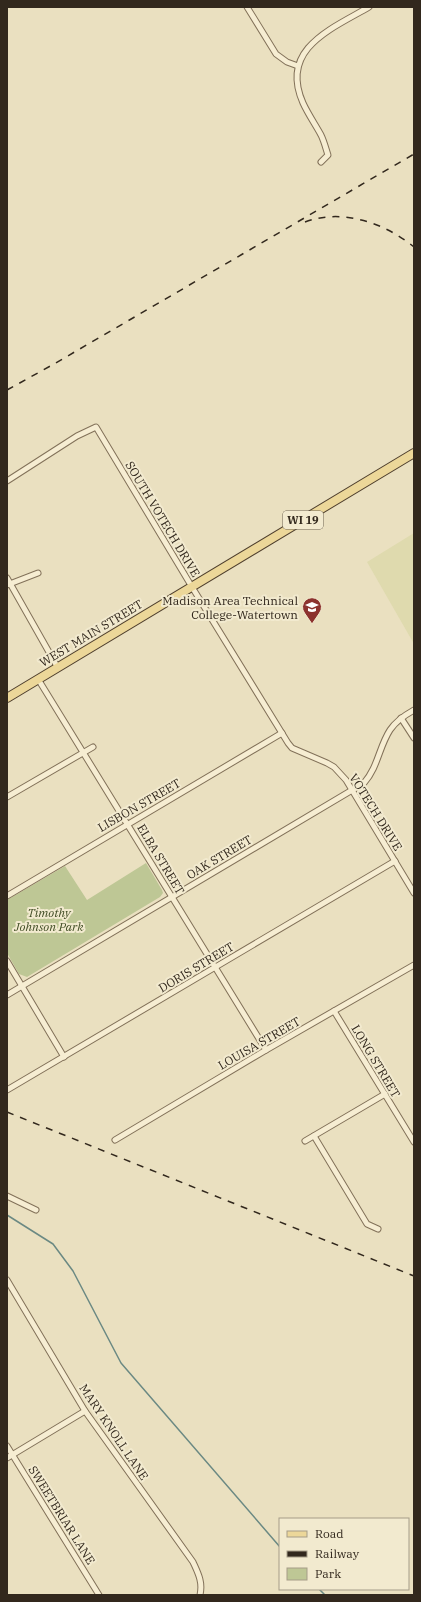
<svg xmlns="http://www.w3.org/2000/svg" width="421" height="1602" font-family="'IBM Plex Serif',serif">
	<rect width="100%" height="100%" fill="#eae0c0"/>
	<path fill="#dfdaae" d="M414,533V644L367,562Z"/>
	<path fill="#bec795" d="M146,863L162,890L163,893L160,897L27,977L19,974L7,953V900L65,866L87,900Z"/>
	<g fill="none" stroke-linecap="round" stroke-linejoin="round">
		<g stroke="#6b8983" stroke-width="1.5">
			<path d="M7,1215L53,1244L73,1271L121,1363L280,1547"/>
			<path d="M319,1589L325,1595"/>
		</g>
		<defs>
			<g id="street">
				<path d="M247,7L276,54L287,62L298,66"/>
				<path d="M321,162L328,155C326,149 324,141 321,135C315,124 308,114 303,103C279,49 331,29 369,7"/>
				<path d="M7,481L77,436L96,427L192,587L288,743L292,748L327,763L334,767L346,780L414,893"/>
				<path d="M7,578L58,668"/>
				<path d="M7,585L38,573"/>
				<path d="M38,679L266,1050"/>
				<path d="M401,718L414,738"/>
				<path d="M7,797L93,747"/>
				<path d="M7,896L282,733"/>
				<path d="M7,961L64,1057"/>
				<path d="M7,995L364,783C378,767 379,747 390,730C396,721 405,715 414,710"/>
				<path d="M334,1011L414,1142"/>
				<path d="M7,1090L395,861"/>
				<path d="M314,1136L367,1224L378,1229"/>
				<path d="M115,1140L266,1050L414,965"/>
				<path d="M305,1141L385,1094"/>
				<path d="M7,1196L36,1210"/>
				<path d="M7,1280L85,1411L193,1562C198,1573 203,1582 200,1595"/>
				<path d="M7,1446L99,1595"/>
				<path d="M7,1458L85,1411"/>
			</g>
			<path id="primary" d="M7,698L414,453"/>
		</defs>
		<use href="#street" stroke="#827159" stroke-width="7"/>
		<use href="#primary" stroke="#4f3f2d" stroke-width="10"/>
		<use href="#street" stroke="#f6edd2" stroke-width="5"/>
		<use href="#primary" stroke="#ecd799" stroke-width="8"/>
		<g stroke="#32281d" stroke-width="1.5" stroke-dasharray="7 7" stroke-linecap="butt">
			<path d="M305,222C342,208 385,223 414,247"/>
			<path d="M7,390L54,364L414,154"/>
			<path d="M7,1112L414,1276"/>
		</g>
	</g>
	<defs>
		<symbol id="university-pin" viewBox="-11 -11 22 30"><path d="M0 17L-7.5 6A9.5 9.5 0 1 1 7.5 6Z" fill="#8c322e" stroke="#f2eacf"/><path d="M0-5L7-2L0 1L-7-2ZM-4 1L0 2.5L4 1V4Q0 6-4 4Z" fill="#fff"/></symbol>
	</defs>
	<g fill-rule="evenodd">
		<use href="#university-pin" x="301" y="596" width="22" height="30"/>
	</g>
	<g text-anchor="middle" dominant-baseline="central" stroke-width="4" stroke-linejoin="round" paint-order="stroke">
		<rect fill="#f2eacf" stroke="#6c6252" stroke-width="1" x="283" y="511" width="40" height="18" rx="3"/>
		<g font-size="11" font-weight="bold" fill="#32281d">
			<text x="303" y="520">WI 19</text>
		</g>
		<g font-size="12" fill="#32281d" stroke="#f2eacf">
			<text transform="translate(163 519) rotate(59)">SOUTH VOTECH DRIVE</text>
			<text transform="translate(91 633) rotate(-31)">WEST MAIN STREET</text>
			<text transform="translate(139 805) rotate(-30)">LISBON STREET</text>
			<text transform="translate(376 812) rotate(58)">VOTECH DRIVE</text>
			<text transform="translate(219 857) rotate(-31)">OAK STREET</text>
			<text transform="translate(161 859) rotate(59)">ELBA STREET</text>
			<text transform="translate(196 967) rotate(-31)">DORIS STREET</text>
			<text transform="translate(259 1043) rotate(-30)">LOUISA STREET</text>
			<text transform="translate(376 1061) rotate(59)">LONG STREET</text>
			<text transform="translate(114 1432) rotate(56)">MARY KNOLL LANE</text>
			<text transform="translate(62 1515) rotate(58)">SWEETBRIAR LANE</text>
		</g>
		<g font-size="12" fill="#32281d" stroke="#f2eacf" text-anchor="end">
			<text x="298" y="600">Madison Area Technical<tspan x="298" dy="14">College-Watertown</tspan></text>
		</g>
		<g font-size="12" font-style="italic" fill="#414d25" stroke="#f2eacf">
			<text x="49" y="912">Timothy<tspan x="49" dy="14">Johnson Park</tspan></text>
		</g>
	</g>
	<rect width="421" height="1602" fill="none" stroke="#32281d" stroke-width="16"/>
	<rect x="279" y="1518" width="130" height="72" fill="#f2eacf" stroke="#a59c88"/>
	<rect x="287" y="1531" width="20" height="6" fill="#ecd799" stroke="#a59c88"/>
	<text x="315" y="1538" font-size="12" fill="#32281d">Road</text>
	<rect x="287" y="1551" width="20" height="6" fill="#32281d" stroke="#a59c88"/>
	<text x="315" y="1558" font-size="12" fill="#32281d">Railway</text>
	<rect x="287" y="1568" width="20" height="12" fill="#bec795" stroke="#a59c88"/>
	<text x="315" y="1578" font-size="12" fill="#32281d">Park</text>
</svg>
